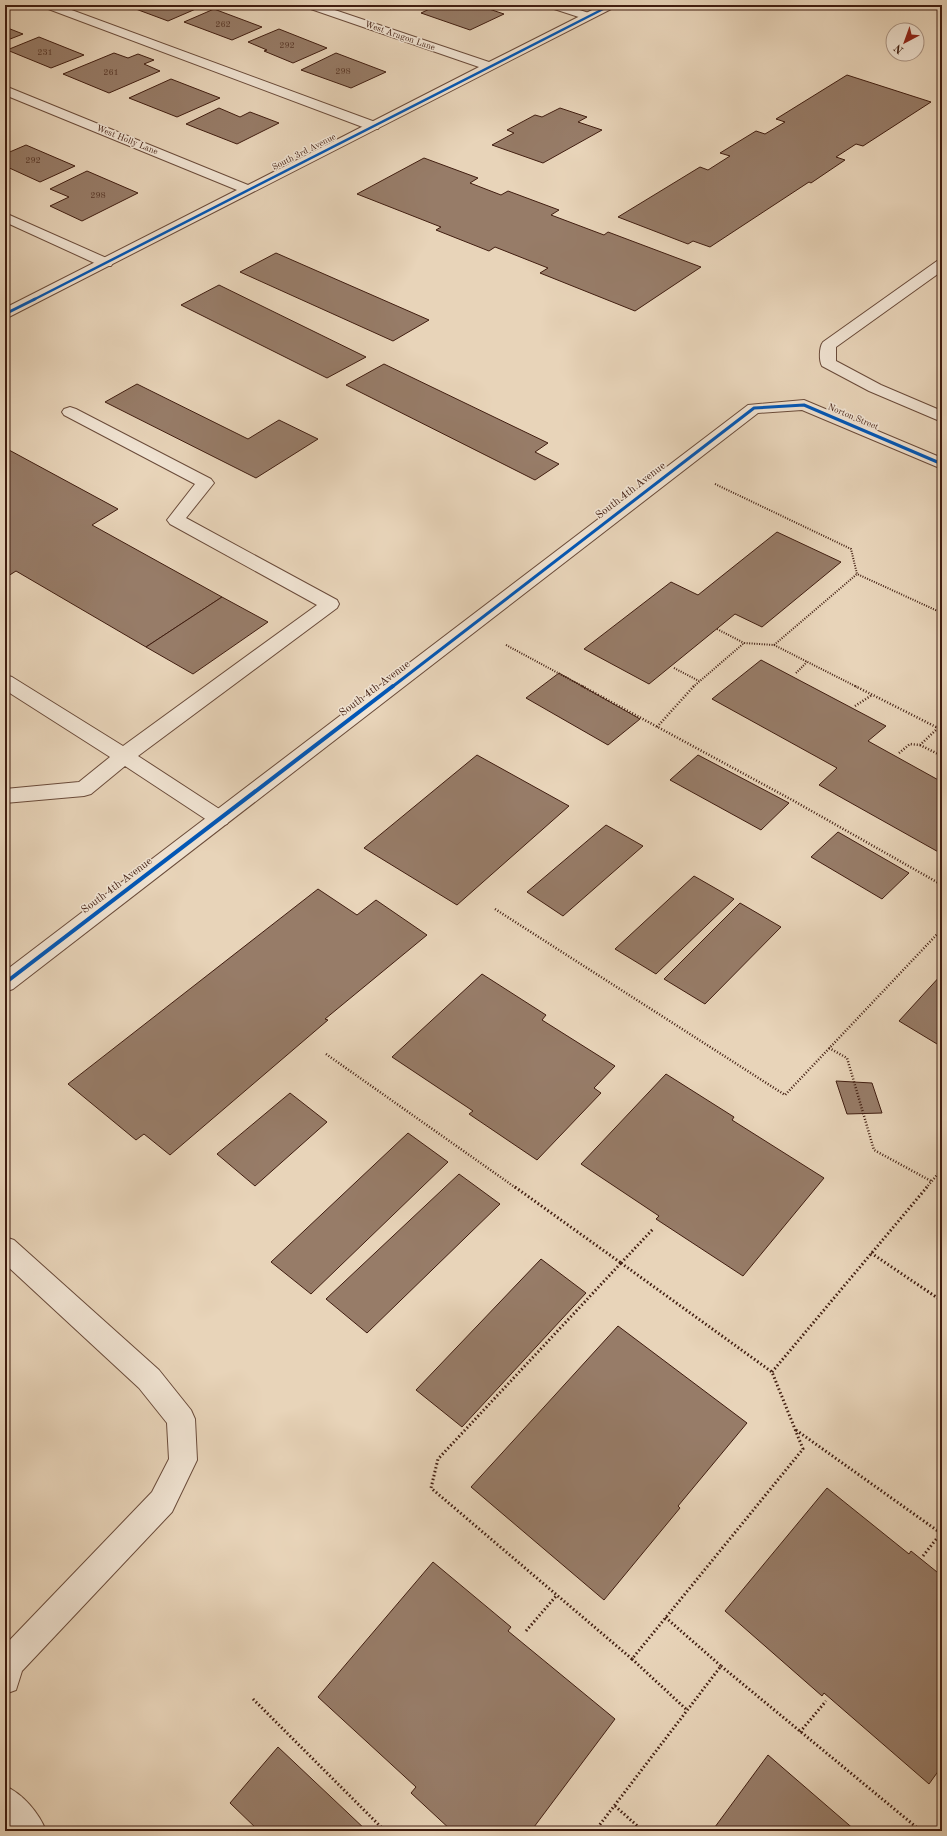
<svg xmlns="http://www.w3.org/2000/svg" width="947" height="1836" font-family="'Old Standard TT',serif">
	<rect width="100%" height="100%" fill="#e8d4b9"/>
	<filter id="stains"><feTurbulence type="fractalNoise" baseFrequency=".005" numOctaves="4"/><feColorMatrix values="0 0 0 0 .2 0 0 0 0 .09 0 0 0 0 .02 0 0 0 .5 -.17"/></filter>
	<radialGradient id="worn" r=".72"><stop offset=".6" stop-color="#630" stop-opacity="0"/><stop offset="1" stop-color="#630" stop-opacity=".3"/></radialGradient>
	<g fill="#977c68" stroke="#401d10">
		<path d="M125,5H205L168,21Z"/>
		<path d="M438,5H457L467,8L477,5L504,14L470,30L421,13Z"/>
		<path d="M214,9L262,27L232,40L184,22Z"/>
		<path d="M5,27L23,34L5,41Z"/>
		<path d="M279,29L327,48L293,63L264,51L267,50L248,42Z"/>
		<path d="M39,37L84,55L51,68L7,50Z"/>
		<path d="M114,53L128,58L138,54L154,60L144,64L160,71L109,93L63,74Z"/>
		<path d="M336,53L386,72L351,88L301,70Z"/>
		<path d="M847,75L931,102L863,146L856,144L836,157L845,160L811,183L809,182L710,247L693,241L688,244L618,217L700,167L708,170L730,156L720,153L756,131L765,134L785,122L776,119Z"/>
		<path d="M171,79L220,98L177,117L129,98Z"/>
		<path d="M219,108L240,117L250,112L279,123L237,144L186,124Z"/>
		<path d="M560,108L587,117L578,122L602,130L543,163L492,145L514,133L507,130L535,115L542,117Z"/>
		<path d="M26,145L75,166L40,182L5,166V154Z"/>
		<path d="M424,158L478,178L470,183L501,195L508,191L559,210L551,215L604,235L608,232L701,267L635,311L540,273L548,268L495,247L489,251L436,230L441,227L357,194Z"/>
		<path d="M87,171L138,193L82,221L50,206L69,197L50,189Z"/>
		<path d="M276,253L429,320L393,341L240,272Z"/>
		<path d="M219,285L366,357L327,378L181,305Z"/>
		<path d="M384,364L548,443L535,452L559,464L535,480L346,385Z"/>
		<path d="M137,384L248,439L279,420L318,439L256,478L105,402Z"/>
		<path d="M9,450L118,509L92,525L222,597L146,647L16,571L5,578V452Z"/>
		<path d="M777,532L841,562L762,627L735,614L649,684L584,649L671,582L698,595Z"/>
		<path d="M222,597L268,622L193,674L146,647Z"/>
		<path d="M761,660L886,726L868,741L942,782V854L819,785L837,768L712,699Z"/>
		<path d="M559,673L640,719L608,745L526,698Z"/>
		<path d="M477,755L569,806L457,905L364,848Z"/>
		<path d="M698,755L789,803L761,830L670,780Z"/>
		<path d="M606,825L643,846L563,916L527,892Z"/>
		<path d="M838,832L909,873L882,899L811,857Z"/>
		<path d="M694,876L734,899L656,974L615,949Z"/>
		<path d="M318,889L357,915L376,900L427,935L325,1019L328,1020L170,1155L144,1134L136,1140L68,1084Z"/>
		<path d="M740,903L781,927L705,1004L664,979Z"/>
		<path d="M482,974L546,1015L542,1020L615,1066L594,1088L601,1093L537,1160L469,1114L473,1111L392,1057Z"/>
		<path d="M942,974V1047L899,1021Z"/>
		<path d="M666,1074L734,1117L732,1120L824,1178L743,1276L656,1219L659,1216L581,1164Z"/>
		<path d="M836,1081L872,1083L882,1113L847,1114Z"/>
		<path d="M290,1093L327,1122L255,1186L217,1154Z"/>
		<path d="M408,1133L448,1162L311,1294L271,1262Z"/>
		<path d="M459,1174L500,1204L367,1333L326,1299Z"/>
		<path d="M541,1259L586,1293L462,1427L416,1390Z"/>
		<path d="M618,1326L747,1423L678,1506L680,1508L604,1600L471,1487Z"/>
		<path d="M827,1488L909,1554L911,1551L942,1576V1766L929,1784L824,1693L822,1696L725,1611Z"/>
		<path d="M433,1562L511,1627L508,1631L615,1719L531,1831H452L411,1793L416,1787L318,1697Z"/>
		<path d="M278,1747L367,1831H259L230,1803Z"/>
		<path d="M768,1755L856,1831H712Z"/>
	</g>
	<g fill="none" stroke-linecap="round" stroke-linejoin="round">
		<defs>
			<g id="service">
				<path d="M41,5H58L378,123L380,126L378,129H368L43,7Z"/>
				<path d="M546,5H564L592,14L594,16L588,20L548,7Z"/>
				<path d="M5,213L111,260L113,263L111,266H101L5,222Z"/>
				<path d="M942,260V271L836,347V361L881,385L942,411V422L869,391L822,366C819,361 819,347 823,342L937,261Z"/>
				<path d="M70,407L76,409L211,479L214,483L186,518L337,600L339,604L337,608L138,756L227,814L230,819L227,824L220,826L213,824L125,766L91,794L84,796L5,803V789L79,782L110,757L5,690V675L12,677L123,746L317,605L170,524L167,520L195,484L64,415L62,412L64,409Z"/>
				<path d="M5,1237L14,1240L159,1370L191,1410L195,1419L197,1460L172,1512L22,1671L16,1690L5,1694V1645L152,1492L169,1459L167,1423L139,1388L5,1264Z"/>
				<path d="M5,1786C23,1794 39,1813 46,1831H9L5,1827Z"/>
			</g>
			<g id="minor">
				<path d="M303,5H320L489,62L602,5H617L615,7L5,319V308L237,190L5,95V86L248,185L479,67L305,7Z"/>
				<path d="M804,400L942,458V469L802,410L758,413L13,989L5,992V971L748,405Z"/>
			</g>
		</defs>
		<use href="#service" stroke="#6a4b3a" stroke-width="2"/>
		<use href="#minor" stroke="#6a4b3a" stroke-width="2"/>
		<g stroke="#401d10" stroke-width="2" stroke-dasharray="1 1.5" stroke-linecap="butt">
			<path d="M715,484L851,549L857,574L942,613"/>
			<path d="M717,629L744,643"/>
			<path d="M506,645L584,687"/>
			<path d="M774,645L857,687"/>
			<path d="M674,668L699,681"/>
			<path d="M796,673L807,662"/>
			<path d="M693,687L744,643L774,645L857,574"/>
		</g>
		<g stroke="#401d10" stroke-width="2.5" stroke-dasharray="1 2" stroke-linecap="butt">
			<path d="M582,686L794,801L942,885"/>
			<path d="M855,686L938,728L942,724"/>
			<path d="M855,706L872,695"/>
			<path d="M657,727L694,686"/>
			<path d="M920,745L942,756"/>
			<path d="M899,753L910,744L920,745L938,728"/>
			<path d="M495,909L785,1095L942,929"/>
			<path d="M829,1048L847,1058L874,1150L931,1181"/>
			<path d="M326,1054L516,1188"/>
			<path d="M926,1188L942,1169"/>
		</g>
		<g stroke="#401d10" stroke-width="3" stroke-dasharray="1.5 2.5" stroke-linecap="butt">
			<path d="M515,1187L621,1263"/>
			<path d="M871,1253L942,1301"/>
			<path d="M621,1263L772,1372L803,1449L632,1659L431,1488L438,1459Z"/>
			<path d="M621,1263L653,1229"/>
			<path d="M772,1372L927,1187"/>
			<path d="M796,1430L942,1534"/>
			<path d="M942,1516L939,1521L942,1527"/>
			<path d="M923,1556L941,1533"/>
			<path d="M526,1631L557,1595"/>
			<path d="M632,1659L687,1710"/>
			<path d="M721,1666L921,1831"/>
			<path d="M253,1699L385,1831"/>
			<path d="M800,1732L826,1701"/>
			<path d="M615,1806L643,1831"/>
			<path d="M595,1831L721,1666L665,1617"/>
		</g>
		<use href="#service" fill="#f0e3d2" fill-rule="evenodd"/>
		<use href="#minor" fill="#f0e3d2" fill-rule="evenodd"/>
		<defs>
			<path id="cycleway-far2" d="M33,300L611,5"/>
			<g id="cycleway-far1">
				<path d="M5,314L35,299"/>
				<path d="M392,687L754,408L804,405L942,464"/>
			</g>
			<path id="cycleway" d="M5,983L393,686"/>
		</defs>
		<use href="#cycleway-far2" stroke="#f0e3d2" stroke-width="4"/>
		<use href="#cycleway-far1" stroke="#f0e3d2" stroke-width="5"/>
		<use href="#cycleway" stroke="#f0e3d2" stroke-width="6"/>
		<use href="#cycleway-far2" stroke="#0057b8" stroke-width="2.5"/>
		<use href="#cycleway-far1" stroke="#0057b8" stroke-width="3"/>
		<use href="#cycleway" stroke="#0057b8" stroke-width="4"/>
	</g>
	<g text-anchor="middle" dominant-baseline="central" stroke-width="3" stroke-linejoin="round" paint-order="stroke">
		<g font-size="9" fill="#563526">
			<text x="223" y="24">262</text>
			<text x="287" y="45">292</text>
			<text x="45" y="52">231</text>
			<text x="343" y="71">298</text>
			<text x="111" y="72">261</text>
			<text x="33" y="160">292</text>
			<text x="98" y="195">298</text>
		</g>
		<g font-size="9" fill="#401d10" stroke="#f0e3d2">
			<text transform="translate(400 36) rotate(19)">West Aragon Lane</text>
			<text transform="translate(127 140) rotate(22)">West Holly Lane</text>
			<text transform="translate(304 152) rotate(-27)">South 3rd Avenue</text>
			<text transform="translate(853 417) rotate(23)">Norton Street</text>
		</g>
		<g font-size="11" fill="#401d10" stroke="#f0e3d2">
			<text transform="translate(631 491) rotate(-38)">South 4th Avenue</text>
			<text transform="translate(375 689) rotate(-37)">South 4th Avenue</text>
			<text transform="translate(117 886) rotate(-37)">South 4th Avenue</text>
		</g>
	</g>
	<rect width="947" height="1836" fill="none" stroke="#e8d4b9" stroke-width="20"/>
	<rect x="6" y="6" width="935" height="1824" fill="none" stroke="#401d10" stroke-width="2"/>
	<rect x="10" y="10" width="927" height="1816" fill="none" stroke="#401d10"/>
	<g transform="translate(905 42) rotate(221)"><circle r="19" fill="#f0e3d2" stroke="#aa9484"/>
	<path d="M0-3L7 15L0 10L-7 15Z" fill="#8f2418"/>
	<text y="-6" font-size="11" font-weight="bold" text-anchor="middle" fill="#401d10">N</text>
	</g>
	<rect width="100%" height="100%" filter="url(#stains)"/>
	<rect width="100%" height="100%" fill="url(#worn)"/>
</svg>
